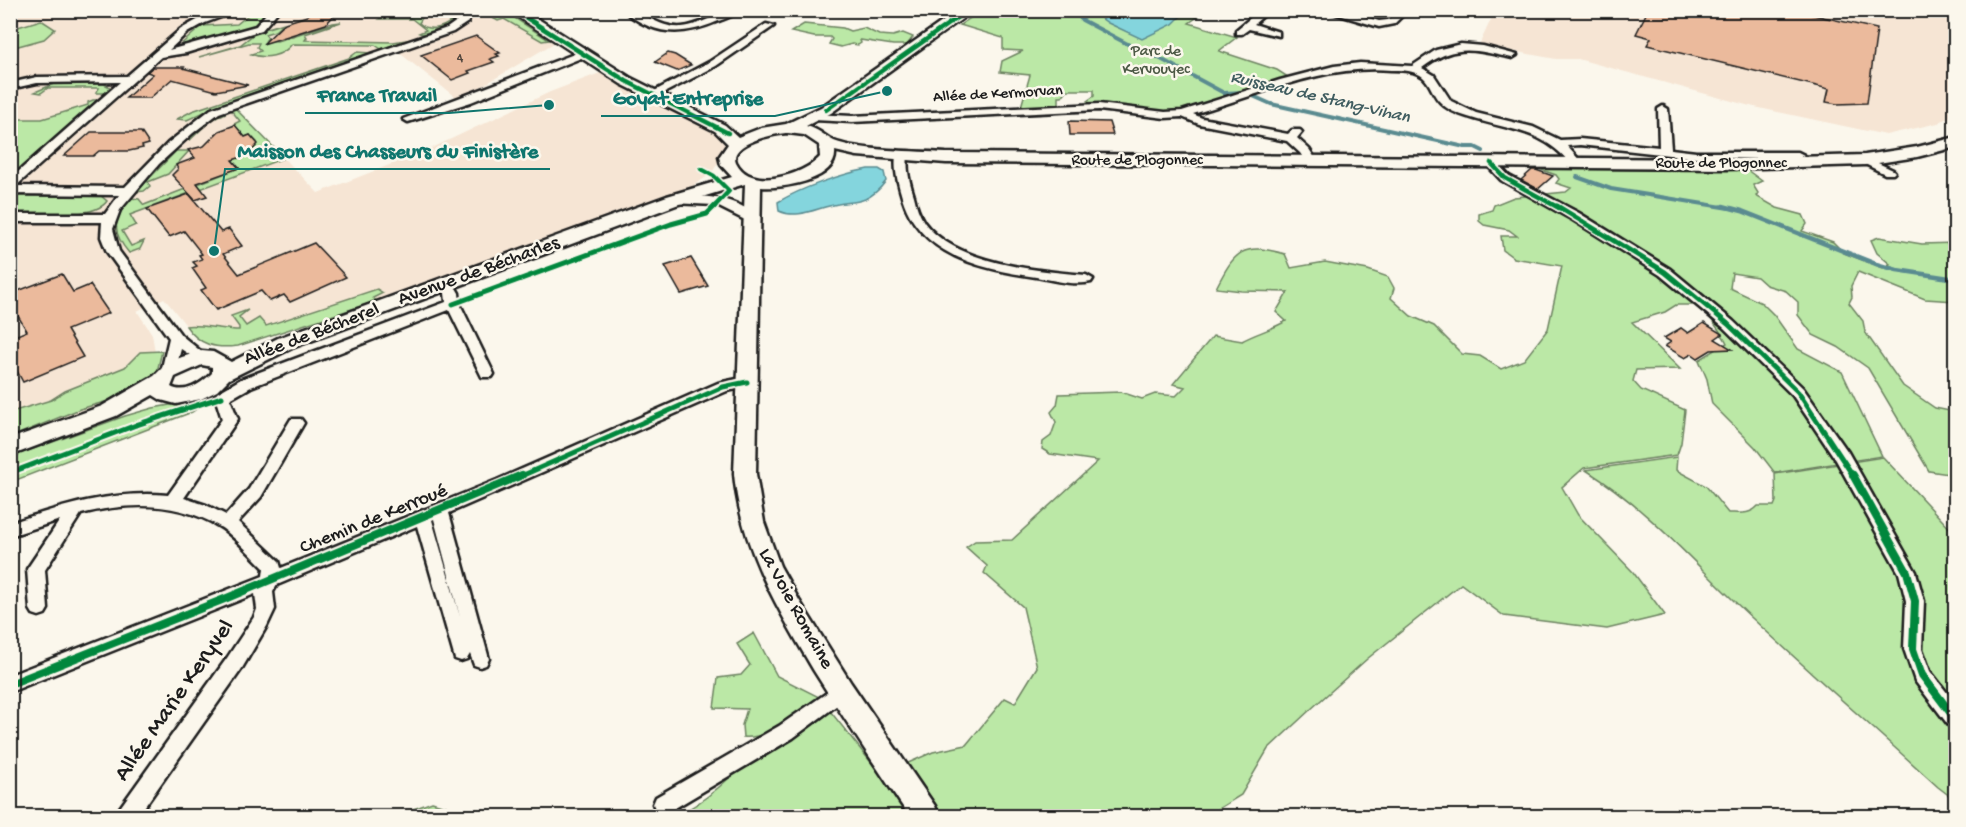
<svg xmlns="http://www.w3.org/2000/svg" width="1966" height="827" font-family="'Gochi Hand',sans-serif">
	<rect width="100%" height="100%" fill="#fbf7ec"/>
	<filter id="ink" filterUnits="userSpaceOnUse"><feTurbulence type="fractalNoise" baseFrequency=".0167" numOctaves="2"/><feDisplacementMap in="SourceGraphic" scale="12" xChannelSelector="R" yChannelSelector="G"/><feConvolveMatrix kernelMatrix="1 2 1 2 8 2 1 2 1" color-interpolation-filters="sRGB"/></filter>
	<g filter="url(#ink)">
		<g fill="#f6e5d4">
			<path d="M504,10L554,43L459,100L397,51L235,107L318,193L430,149L550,92L600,73L657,103L714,128L725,138V144L718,163L711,174L691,187L629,212L450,279L238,346L213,347L205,344L197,339L164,298L137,311L152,334L156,358L114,399L11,440V11Z"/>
			<path d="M1495,11H1955V114L1938,123L1886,135L1750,106L1578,59H1556L1479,45Z"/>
		</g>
		<g fill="#bbe8a6" stroke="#6c8261" stroke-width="1.5">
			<path d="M253,11H270L250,28L183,47L179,46L202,26L237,24Z"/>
			<path d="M386,11H426L419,23C431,33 446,28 456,16L455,11H459L460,16L448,26L422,34L419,33L426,30L412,19H379Z"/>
			<path d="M477,11H504L549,40L542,41L504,19L498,21L487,15L476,16Z"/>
			<path d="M981,11H1206L1189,23L1237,37L1219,51L1277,70L1288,77L1237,95L1177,112L1090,103L1087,101L1094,96V90H1067L1062,97H1059V106L1021,107L1030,75L1000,72L1002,61L1023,51L1003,50V38L960,25Z"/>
			<path d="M41,20L55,29L44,39L11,48V29Z"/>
			<path d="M341,22L305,34L307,37L305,40L393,42L413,39L381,49L375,45L292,44C283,56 265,60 251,54L261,51L257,47L259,43H249L199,57L240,45L258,31L284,23L275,31L265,34L268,38L266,40L277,41L333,23Z"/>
			<path d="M804,24L843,28L850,31L864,28L879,35L893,36L903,33L913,37L907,45H893L860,40L861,43L858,45L852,44L841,47L829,44L832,39L830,37H814L791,32Z"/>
			<path d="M357,52L372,53L222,104L187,120L177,119L192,111L349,58Z"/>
			<path d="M56,83L104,84L110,87L106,93H96L99,88H48L41,93L35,92Z"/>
			<path d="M93,100H98L11,177V119H42L88,105V102Z"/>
			<path d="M234,107L284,158L130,215L136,225L122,231L131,246L144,241L140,249L129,253C111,232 113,219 131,198L139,199L144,205L239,168L232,160L248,155L257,142L250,135L242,138L234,124L240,121L231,110L210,121L190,140H186L211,117Z"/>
			<path d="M176,151H189L168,174L148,182L150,186L144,191L136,192Z"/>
			<path d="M1539,169L1747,170L1762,181L1753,185L1758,193L1756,196L1777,208L1803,215L1807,224L1802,231L1833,242L1844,253L1883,268L1890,264L1877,253L1871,240L1879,237L1922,244L1955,243V301L1925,299L1858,272L1851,286L1852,297L1849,303L1863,321L1865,332L1903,386L1935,408L1955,412V475L1929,471L1868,368L1838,347L1813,335L1798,315V302L1786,291L1766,285L1757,277L1732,273L1730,288L1762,303L1774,315L1798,349L1842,372L1882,456L1775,473L1755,447L1712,404L1707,379L1699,360L1727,343C1720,329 1709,319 1702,305H1676L1665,312L1632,322L1680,369L1636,370L1633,381L1641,390L1685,410L1681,443L1677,455L1584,468L1562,487L1578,515L1633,572L1665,615L1607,629L1504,616L1461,584L1367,659L1310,710L1268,749L1241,795L1213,812L1212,816H675C712,800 743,764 772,735C761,733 754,739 743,737L742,725L747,709L714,708L718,678L741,675L750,665L737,644L754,633L777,676L819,697L881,775L933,752L966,745L1005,698L1015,703L1037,667L1023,607L984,573L987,566L966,547L975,541L1012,540L1098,461L1050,454L1042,449L1043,442L1051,436L1056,422L1051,412L1057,405L1059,394L1121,392L1142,399L1155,394L1176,396L1185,387L1173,384L1213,336L1242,341C1256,333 1271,330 1286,321L1276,312L1288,292L1242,291L1216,288C1235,251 1242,242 1285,254L1291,268L1325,262L1368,270L1388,277L1394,288L1391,298L1411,316L1434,326L1462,354L1480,356L1501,369L1524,360L1548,329L1562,266L1514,258L1503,250L1501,236H1517L1509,230L1484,225L1479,221V214L1492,210L1494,205L1514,197L1566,192L1571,188L1556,183L1559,179L1556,175Z"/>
			<path d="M19,196H101L107,201C95,220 33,213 11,213V198Z"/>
			<path d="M377,289L383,293L373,298L377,301L238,346C215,349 199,345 186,326C195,323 225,330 239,330V327L231,316L248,310L239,317L246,326L259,318L266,326Z"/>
			<path d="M162,351L157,372L152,379L129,395L80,409L11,437V412L51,400L65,391L125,367L140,352Z"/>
			<path d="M224,387V391L192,412L11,482V457L125,416L153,408L192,401L209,396Z"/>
			<path d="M1677,457L1676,470L1706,486L1728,513C1740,513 1750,515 1758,506H1774L1776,501L1775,474L1883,457L1955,534V800L1938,787C1877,731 1814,676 1753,619C1698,568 1650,510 1586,470Z"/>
			<path d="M432,802L458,810L459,816H395Z"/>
		</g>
		<g fill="#84d5dd" stroke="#5a8b90" stroke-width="1.5">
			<path d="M1182,11L1184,13L1173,24L1142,39L1108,23L1101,18L1106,11Z"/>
			<path d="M868,169H879L884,172L886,181C880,189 874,195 865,199C855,203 848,202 838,204C818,207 799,220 779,211L778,202C801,188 841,174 868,169Z"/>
		</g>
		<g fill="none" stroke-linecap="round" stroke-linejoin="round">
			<g stroke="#5a8b90" stroke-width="4">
				<path d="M1083,10L1079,16L1082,20L1139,50"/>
				<path d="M1157,57L1224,93L1244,92L1271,104L1465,147H1475L1483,151"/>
				<path d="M1577,177L1611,189L1729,208"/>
			</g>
			<path stroke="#5a8b90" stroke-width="4.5" d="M1723,206L1742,211L1876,264L1897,270L1956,279"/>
		</g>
		<g fill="#ebba9c" stroke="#1c1c1c" stroke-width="1.5">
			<path d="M313,10H339L326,24L263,44L285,23L307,16Z"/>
			<path d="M1648,10H1791L1877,29L1867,103L1837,104L1826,102L1829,89L1647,45L1651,38L1636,34Z"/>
			<path d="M476,36L500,53L496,54L499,56L490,59L494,62L468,71L470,73L452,80L421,55Z"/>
			<path d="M668,53L675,55L691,65L677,71L655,62Z"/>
			<path d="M153,67H184L183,68L248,85L216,91L172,79L150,98H126L153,74L147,72Z"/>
			<path d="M1069,121L1109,122L1113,135H1070Z"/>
			<path d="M235,125L245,137L250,135L258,144L248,155L232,160L239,168L197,183L207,196L195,200L172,175L178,169L176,165L195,158L188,150L204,146L219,131Z"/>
			<path d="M91,132H141L149,144L142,146L143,148L129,151H99L93,156H64Z"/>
			<path d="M1532,170H1536L1553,176L1538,189L1521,180Z"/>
			<path d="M189,194L221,232L229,229L242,246L223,254L239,274L314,243L346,277L290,302L284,295L270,301L261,291L216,310L201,290L206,288L192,268L197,266L193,262L202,259L199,255L202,254L184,231L169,237L147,209Z"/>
			<path d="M691,258L708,286L681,294L665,266Z"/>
			<path d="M62,274L73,292L90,285L109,313L67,330L83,357L23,382L10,358V338L27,331L10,303V294Z"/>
			<path d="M1704,323L1722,334L1715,339L1732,349L1711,350L1698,358L1692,354L1685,358L1665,346L1671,342L1664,338L1681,328L1688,333Z"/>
		</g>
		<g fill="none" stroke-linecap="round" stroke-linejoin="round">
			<defs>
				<g id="street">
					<path d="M225,10H240L205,23L187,33L169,50L256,26L269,10H279L262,30L186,53L161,57L16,186L125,187L168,143L211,109L447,28L461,18L463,10H473L468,22L453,32L219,113L193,133L159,164L120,210L113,229L119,251L181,335L209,358L202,363L181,349L175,372L168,377L161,372L169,338L107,252L101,237L102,222H10V214H105L119,195L10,194V179L120,82L37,83L10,89V83L37,77L127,76L181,29L199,19Z"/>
					<path d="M623,10C644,10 659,29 682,27C703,25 720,10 741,10C734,16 724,19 716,22C681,37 652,35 623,10Z"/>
					<path d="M1260,10H1270L1254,24L1279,32V36L1249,29L1242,34H1236V30Z"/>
					<path d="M1323,10H1340L1379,21L1388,20L1398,10H1408L1394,24L1379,27Z"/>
					<path d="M766,24L774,26L716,66L656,97L652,98L647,95L709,62Z"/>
					<path d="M1461,44L1483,46L1517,55L1512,58C1474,50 1455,43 1422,68L1434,75L1451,101L1476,113L1533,127L1560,140L1580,139L1659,147L1658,109L1663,106L1668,109L1671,149L1696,152H1798L1804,155L1798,158H1696L1580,145L1567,146L1582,163L1576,166L1572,165C1541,128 1510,131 1468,117C1458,114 1447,110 1440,102C1431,93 1430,79 1418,74C1410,70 1400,70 1391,70C1322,64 1259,96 1193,114L1202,118L1288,134L1292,130H1300L1302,132L1297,138L1309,149L1317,161L1311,164L1307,163L1300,153L1287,141L1199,124L1182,117L1165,118L1099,110L852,122L814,120L809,117L814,114L852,116L1099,104L1165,112L1182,111L1280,80L1334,66L1360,63L1412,66L1436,50Z"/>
					<path d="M582,51L587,54L586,56L471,102L408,122L403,119Z"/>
					<path d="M902,153L908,156C906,170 910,183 914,196C916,205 919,214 924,222C955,264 1038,271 1086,275L1093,279L1091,282C1075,286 1052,280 1036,277C981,269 920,256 902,197C898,183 894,170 896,156Z"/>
					<path d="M1865,157L1893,170L1895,172L1893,174H1885L1861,162V158Z"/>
					<path d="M1491,160L1495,161L1509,176L1579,213L1670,269L1733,321L1803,388L1848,452L1916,572L1924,601L1922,649L1930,671L1956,704V728L1949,726L1915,681L1904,649L1906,601L1899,573L1836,460L1793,396L1723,327L1660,275L1571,219L1501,180L1485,163Z"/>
					<path d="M676,196C704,195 739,197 759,219L757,222H749L715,205L672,203V197Z"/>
					<path d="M447,280L452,281L459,293L460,304L494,374L492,377H482L449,310L251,387L230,399L238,419L184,498L206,505L226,515L249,489L291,419H301L304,423L261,497L238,522L279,561L281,568L497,480L718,383L747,377L754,382L752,386L727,391L449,513L489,659L486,665L480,667L474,665L470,654L467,659L461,661L455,659L417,526L277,585L273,592L275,609L267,626L241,670L138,816H116L119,809L227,658L254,617L257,609L255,594L10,692V675L263,576L264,568C253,557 233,535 220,527C178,501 128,502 81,514L45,570L48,609L45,614L39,616L33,614L30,609L27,569L60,520L10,536V523C63,506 112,490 168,495L222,419L215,397L217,393L241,379L446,302L445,293L440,284ZM434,519L460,617L432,520Z"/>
					<path d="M841,683L848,685L850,691L848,697L793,738L670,811L663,814L656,811L653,804L656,797L779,726Z"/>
				</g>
				<path id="secondary" d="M508,10H524L631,78L725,125L738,137L761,128L786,124L821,107L959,10H974L831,113L806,126C819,129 824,136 834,141C859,151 917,151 946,153L1727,159L1865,155L1917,147L1956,137V147L1917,157L1865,165L1727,169L946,163L857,156L835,151C838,180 783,189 761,187L756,474L764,522L780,566L799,600L851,683L935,806L939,816H909C877,768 845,720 814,671C777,608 741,548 734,474L745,184L679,204L292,348L229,379L217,391L201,399L176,404L161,400L153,395L116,416L10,456V439L102,406L154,376L167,363L182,357L202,351L213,352L231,362L278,338L667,196L732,177L721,165L719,157L728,144L715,131L621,84ZM788,133L804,135L819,145L820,157C804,175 750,192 736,162C728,143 777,133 788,133ZM202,365L212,367V373C202,383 185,395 171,387L175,377Z"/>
			</defs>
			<use href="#street" stroke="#1c1c1c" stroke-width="5"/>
			<use href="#secondary" stroke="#1c1c1c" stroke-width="5"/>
			<use href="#street" fill="#fbf7ec" fill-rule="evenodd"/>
			<use href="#secondary" fill="#fbf7ec" fill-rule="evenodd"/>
			<defs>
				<g id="cycleway-far2">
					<path d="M514,10L626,81L728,133"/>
					<path d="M826,110L968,10"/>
					<path d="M1491,163L1505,178L1559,208"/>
					<path d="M701,169L714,176L729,191L713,208"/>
				</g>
				<g id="cycleway-far1">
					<path d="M1557,206L1665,272L1728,324L1798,392L1854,477"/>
					<path d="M453,304L671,224L707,214L715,206"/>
					<path d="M10,473L136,425L222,397"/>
					<path d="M519,477L723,387L747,382"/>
				</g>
				<g id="cycleway">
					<path d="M1853,475L1907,572L1915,601L1913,649L1922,675L1956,720"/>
					<path d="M10,684L227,598L522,475"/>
				</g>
			</defs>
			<use href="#cycleway-far2" stroke="#fbf7ec" stroke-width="8"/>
			<use href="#cycleway-far1" stroke="#fbf7ec" stroke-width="9"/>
			<use href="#cycleway" stroke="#fbf7ec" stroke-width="11"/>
			<use href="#cycleway-far2" stroke="#00873e" stroke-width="4.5"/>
			<use href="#cycleway-far1" stroke="#00873e" stroke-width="5"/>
			<use href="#cycleway" stroke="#00873e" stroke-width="8"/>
		</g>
	</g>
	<g text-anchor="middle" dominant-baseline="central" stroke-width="5" stroke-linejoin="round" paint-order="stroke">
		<g font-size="14" fill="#50443c">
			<text x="460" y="58">4</text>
		</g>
		<g font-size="16" fill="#4c5945" stroke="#fbf7ec">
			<text x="1156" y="52">Parc de<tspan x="1156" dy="18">Kervouyec</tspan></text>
		</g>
		<g font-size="16" fill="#1c1c1c" stroke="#fbf7ec">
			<text transform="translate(998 95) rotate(-3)">Allée de Kermorvan</text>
			<text x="1137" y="161">Route de Plogonnec</text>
			<text x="1721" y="164">Route de Plogonnec</text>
		</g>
		<g font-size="18" font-style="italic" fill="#405d60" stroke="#fbf7ec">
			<text transform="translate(1320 98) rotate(13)">Ruisseau de Stang-Vihan</text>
		</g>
		<g font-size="20" fill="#1c1c1c" stroke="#fbf7ec">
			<text transform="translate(479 272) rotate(-20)">Avenue de Bécharles</text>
			<text transform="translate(312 335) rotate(-21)">Allée de Bécherel</text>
			<text transform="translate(374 520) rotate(-22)">Chemin de Kerroué</text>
			<text transform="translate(795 609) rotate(61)">La Voie Romaine</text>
		</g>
		<g font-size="24" fill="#1c1c1c" stroke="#fbf7ec">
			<text transform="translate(175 701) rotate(-55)">Allée Marie Keryvel</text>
		</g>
	</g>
	<path fill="none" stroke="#0f766e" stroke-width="2" d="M549 105L449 113H305M887 91L775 116H601M214 251L225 169H550"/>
	<g fill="#0f766e" stroke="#fbf7ec" stroke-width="2">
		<circle cx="549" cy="105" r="6"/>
		<circle cx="887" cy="91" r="6"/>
		<circle cx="214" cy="251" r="6"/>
	</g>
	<g font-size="21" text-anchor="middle" font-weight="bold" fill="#0f766e" stroke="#fbf7ec" stroke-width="5" stroke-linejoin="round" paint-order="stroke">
		<text x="377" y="101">France Travail</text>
		<text x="688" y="104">Goyat Entreprise</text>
		<text x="388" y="157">Maisson des Chasseurs du Finistère</text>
	</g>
	<rect width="1966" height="827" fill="none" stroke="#fbf7ec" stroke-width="36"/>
	<rect x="18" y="18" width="1930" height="791" fill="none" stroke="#1c1c1c" stroke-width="2" filter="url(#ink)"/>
</svg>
